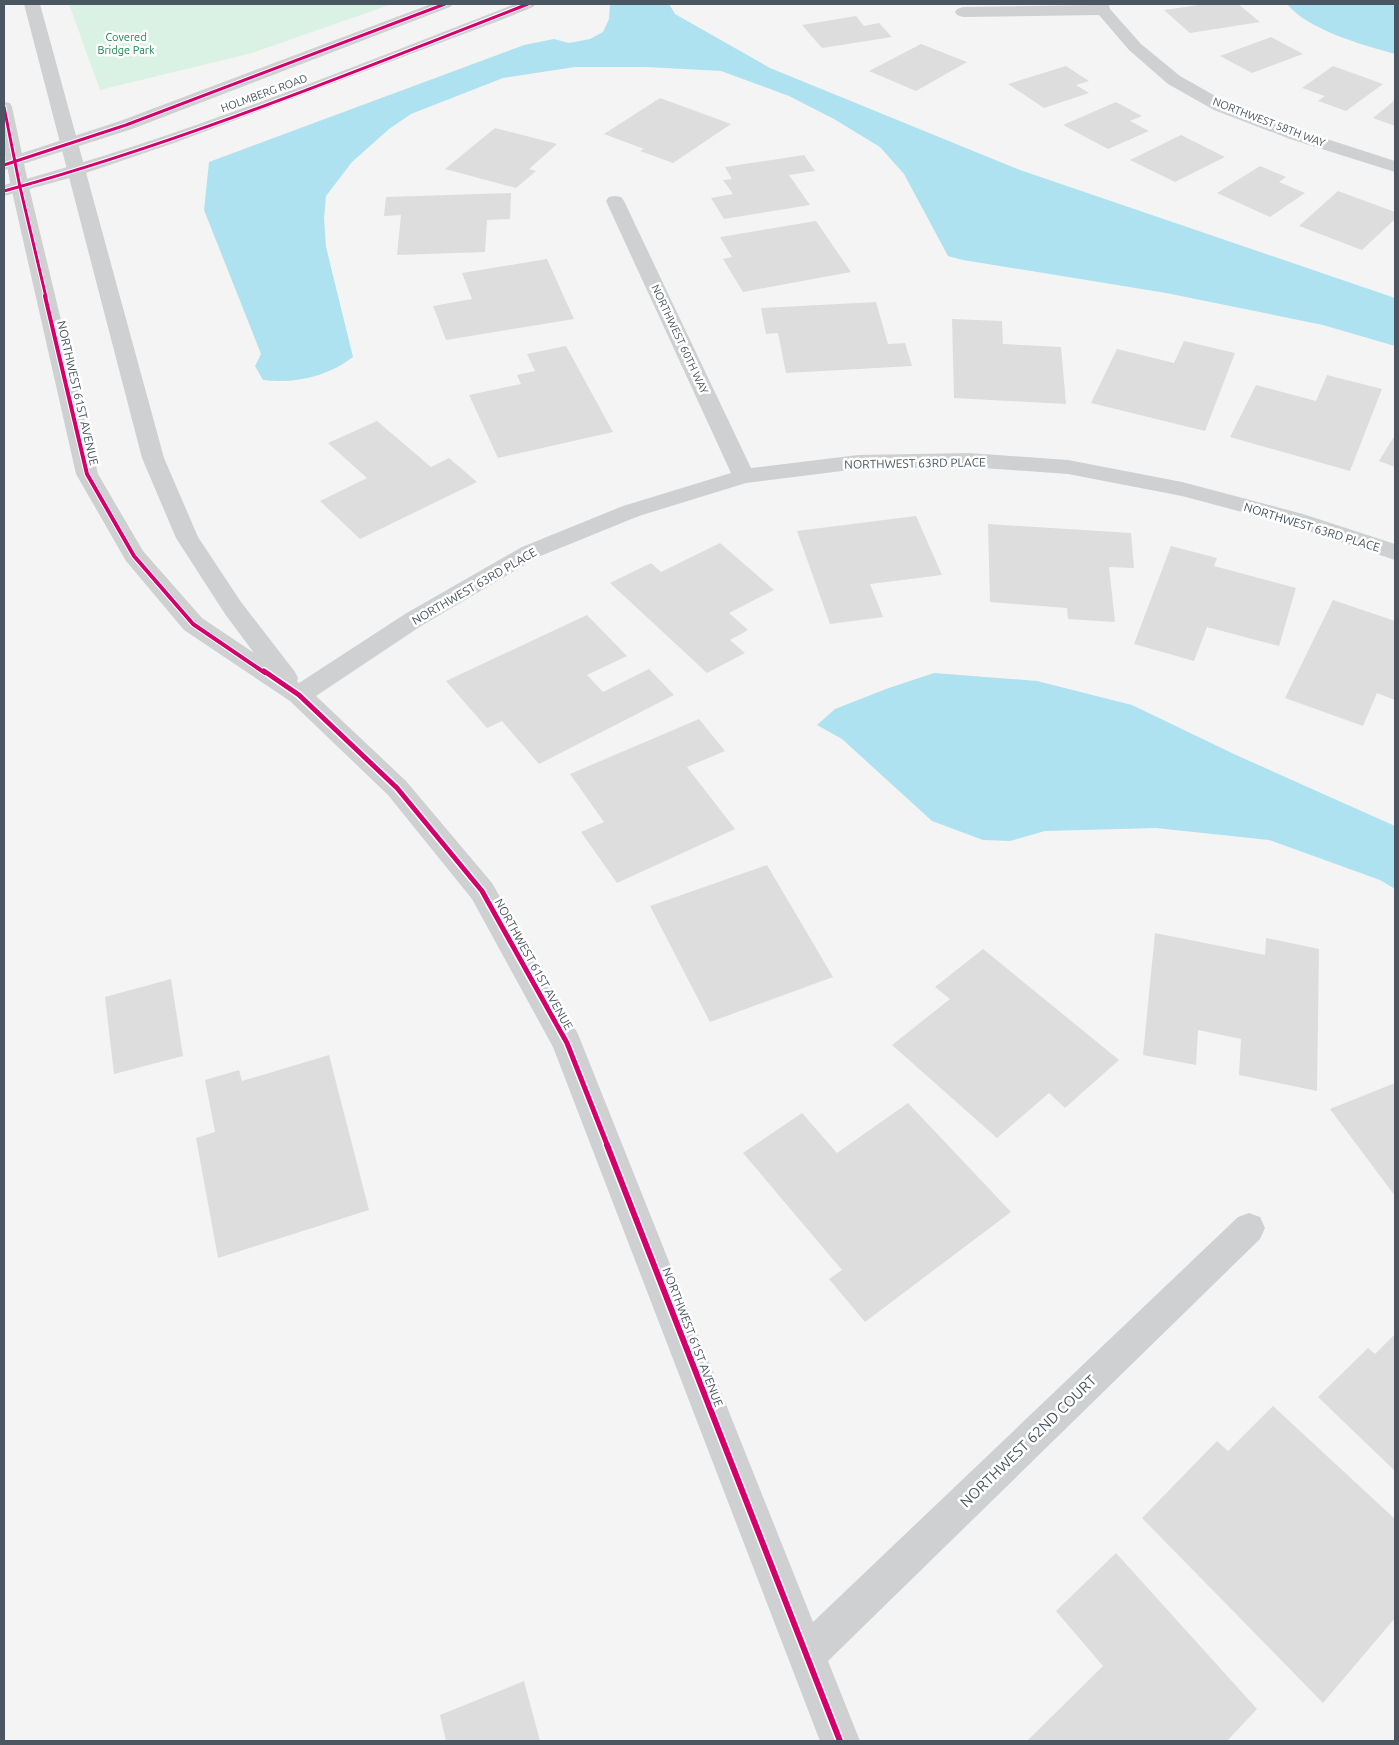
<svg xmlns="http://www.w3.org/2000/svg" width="1399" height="1745" font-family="Ubuntu,sans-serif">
	<rect width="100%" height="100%" fill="#f4f4f4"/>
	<path fill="#d9f2e3" d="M69,4H392L252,53L100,90Z"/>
	<g fill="#aee2f0">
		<path d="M610,4H669L675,14L770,68L1020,170L1395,298V346L1323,325L1166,293L963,260L948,256L904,174L880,147L834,119L789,96L721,71L646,67H575L503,78L411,114L389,129L352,162L326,196L324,218L326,247L353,357C327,377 294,384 263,380L255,366L261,354L204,210L209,162L524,45L554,39L569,43L590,39L603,32L609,19Z"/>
		<path d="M1287,4H1395V54C1363,45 1308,30 1287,4Z"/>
		<path d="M934,673L1037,681L1132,705L1236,755L1395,826V889L1380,880L1269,840L1156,828L1045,831L1010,841L983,840L932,821L842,739L817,725L835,709L886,689Z"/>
	</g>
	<g fill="#ddddde">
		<path d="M1206,4H1238L1260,22L1190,33L1164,10Z"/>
		<path d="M856,16L864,26L879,23L892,37L822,48L802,25Z"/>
		<path d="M1271,37L1303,54L1252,73L1220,56Z"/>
		<path d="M921,44L967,62L916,91L869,71Z"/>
		<path d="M1066,66L1089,81L1076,85L1089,93L1044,108L1008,84Z"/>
		<path d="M1333,66L1383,84L1346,111L1318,101L1325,96L1302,88Z"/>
		<path d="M660,98L731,124L673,163L640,151L644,149L604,134Z"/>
		<path d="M1395,100V126L1373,118Z"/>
		<path d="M1116,102L1142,116L1130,121L1149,131L1108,149L1063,125Z"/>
		<path d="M495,128L557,144L529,169L536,171L516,188L445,169Z"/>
		<path d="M1181,135L1225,157L1175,182L1130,160Z"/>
		<path d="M804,155L815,171L789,175L810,205L724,219L711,198L733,194L723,180L732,179L725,167Z"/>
		<path d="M1260,166L1286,177L1279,182L1305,193L1270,217L1217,193Z"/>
		<path d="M1338,191L1395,212V219L1362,250L1299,226Z"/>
		<path d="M511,193L510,219L487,220L485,252L397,255L401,215L384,216L386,197Z"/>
		<path d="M816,221L851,272L743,292L723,259L732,257L720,237Z"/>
		<path d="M547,259L574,319L446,340L433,306L472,299L462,273Z"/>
		<path d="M876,302L888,344L905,343L912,366L786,373L778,333L766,334L761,308Z"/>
		<path d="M952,319L1002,321L1003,344L1061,347L1066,404L954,398Z"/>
		<path d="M1184,341L1235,353L1205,431L1091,403L1117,349L1174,363Z"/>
		<path d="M566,346L613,432L498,458L469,395L521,384L517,375L535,371L527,354Z"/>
		<path d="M1327,375L1382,389L1350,471L1230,437L1256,385L1316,401Z"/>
		<path d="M377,421L431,467L449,458L477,482L360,539L320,501L367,478L328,443Z"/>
		<path d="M1395,435V467L1379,461Z"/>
		<path d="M916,516L942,575L870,584L883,617L830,624L797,531Z"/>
		<path d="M988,524L1131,533L1134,568L1109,567L1115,622L1068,619L1067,608L990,602Z"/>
		<path d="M720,543L774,590L729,613L748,630L730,640L745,653L707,673L610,583L651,563L661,572Z"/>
		<path d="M1171,546L1217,558L1214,566L1296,588L1279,646L1207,627L1194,661L1134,644Z"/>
		<path d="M1333,600L1395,621V700L1377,693L1363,726L1285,698Z"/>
		<path d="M587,615L627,656L587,675L603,692L649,669L674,695L539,764L502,721L487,728L446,681Z"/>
		<path d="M699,719L725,751L687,767L735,829L617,883L581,832L604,822L570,774Z"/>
		<path d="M767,865L833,977L710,1022L650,906Z"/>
		<path d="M1155,933L1265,955L1266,938L1319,949L1317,1091L1239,1075L1241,1039L1198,1030L1196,1065L1143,1055Z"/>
		<path d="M983,949L1119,1060L1065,1108L1049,1093L997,1138L892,1045L950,999L935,987Z"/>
		<path d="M171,979L183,1056L114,1074L105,997Z"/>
		<path d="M329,1055L369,1210L218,1258L196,1138L215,1132L205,1080L239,1070L242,1081Z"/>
		<path d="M1395,1083V1196L1330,1109Z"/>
		<path d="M908,1103L1011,1212L865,1322L829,1279L842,1270L743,1153L802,1113L837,1153Z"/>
		<path d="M1395,1334V1471L1318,1397L1368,1348L1375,1354Z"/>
		<path d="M1273,1406L1395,1519V1618L1323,1703L1142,1518L1217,1441L1228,1451Z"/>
		<path d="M1116,1553L1257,1709L1227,1741H1027L1103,1666L1056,1611Z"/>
		<path d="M524,1681L540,1741H446L440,1715Z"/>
	</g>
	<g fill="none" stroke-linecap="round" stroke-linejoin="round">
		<g fill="#ced0d2" fill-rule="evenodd">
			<path d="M24,4H40L164,458L198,537L241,602L295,672L298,678L297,681L299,683L405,614L522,547L623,506L731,473L606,201L609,197L615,196L621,197L624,201L751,468L858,455L969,453L1068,460L1182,482L1303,514L1395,544V560L1287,524L1182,496L1068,474L969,467L858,469L746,483L639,516L538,557L421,626L316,696L406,781L492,883L578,1034L813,1622L1238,1217L1249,1213L1260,1217L1265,1228L1260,1239L828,1661L860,1741H820L553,1047L472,899L388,795L290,701L184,630L126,561L76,474L11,187L4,150V102L10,103L12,107L29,187L98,474L143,551L202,618L254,653L225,614L176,538L142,458Z"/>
			<path d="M1093,4H1109L1110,9L1141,44L1180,76L1226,102L1302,131L1395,161V172L1290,139L1214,110L1168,84L1129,50L1099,15L963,17L957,15L955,12L957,9L963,7L1094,5Z"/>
		</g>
		<g fill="#ced0d2" fill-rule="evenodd">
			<path d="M431,4H453L450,7L132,129L4,170V159L120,121Z"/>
			<path d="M515,4H536L533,7L501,20L174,143L77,176L4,196V185C177,139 347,69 515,4Z"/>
		</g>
		<defs>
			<g id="cycleway-far3">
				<path d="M4,107L20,187L46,297"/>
				<path d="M4,165L126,125L445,4"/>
				<path d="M4,191C183,142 356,71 528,4"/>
			</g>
			<path id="cycleway-far2" d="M45,296L87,474L134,556L193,624L265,673"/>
			<path id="cycleway-far1" d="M264,671L299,695L397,788L482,891L567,1043L608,1147"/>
			<path id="cycleway" d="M607,1145L840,1741"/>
		</defs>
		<use href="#cycleway-far3" stroke="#fff" stroke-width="5"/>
		<use href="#cycleway-far2" stroke="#fff" stroke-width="6"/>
		<use href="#cycleway-far1" stroke="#fff" stroke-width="8"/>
		<use href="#cycleway" stroke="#fff" stroke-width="9"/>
		<use href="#cycleway-far3" stroke="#d6006c" stroke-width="3"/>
		<use href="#cycleway-far2" stroke="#d6006c" stroke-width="4"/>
		<use href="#cycleway-far1" stroke="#d6006c" stroke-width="5"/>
		<use href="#cycleway" stroke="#d6006c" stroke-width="6"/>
	</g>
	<g text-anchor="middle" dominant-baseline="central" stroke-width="5" stroke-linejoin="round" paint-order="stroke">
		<g font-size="11" fill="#17864f" stroke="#fff">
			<text x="126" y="37">Covered<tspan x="126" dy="13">Bridge Park</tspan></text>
		</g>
		<g font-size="11" fill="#4a5661" stroke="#fff">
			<text transform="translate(264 93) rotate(-20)">HOLMBERG ROAD</text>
			<text transform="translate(1269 122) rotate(21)">NORTHWEST 58TH WAY</text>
			<text transform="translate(680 339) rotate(65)">NORTHWEST 60TH WAY</text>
		</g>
		<g font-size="12" fill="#4a5661" stroke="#fff">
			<text transform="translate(78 393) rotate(77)">NORTHWEST 61ST AVENUE</text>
			<text transform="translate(915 463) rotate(-1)">NORTHWEST 63RD PLACE</text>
			<text transform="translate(1312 527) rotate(17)">NORTHWEST 63RD PLACE</text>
			<text transform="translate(474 586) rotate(-30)">NORTHWEST 63RD PLACE</text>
			<text transform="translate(534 964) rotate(61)">NORTHWEST 61ST AVENUE</text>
			<text transform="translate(693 1337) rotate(69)">NORTHWEST 61ST AVENUE</text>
		</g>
		<g font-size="15" fill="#4a5661" stroke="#fff">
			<text transform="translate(1028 1441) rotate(-44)">NORTHWEST 62ND COURT</text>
		</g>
	</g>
	<rect width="1399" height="1745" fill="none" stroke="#4a5661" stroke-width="10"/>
</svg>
